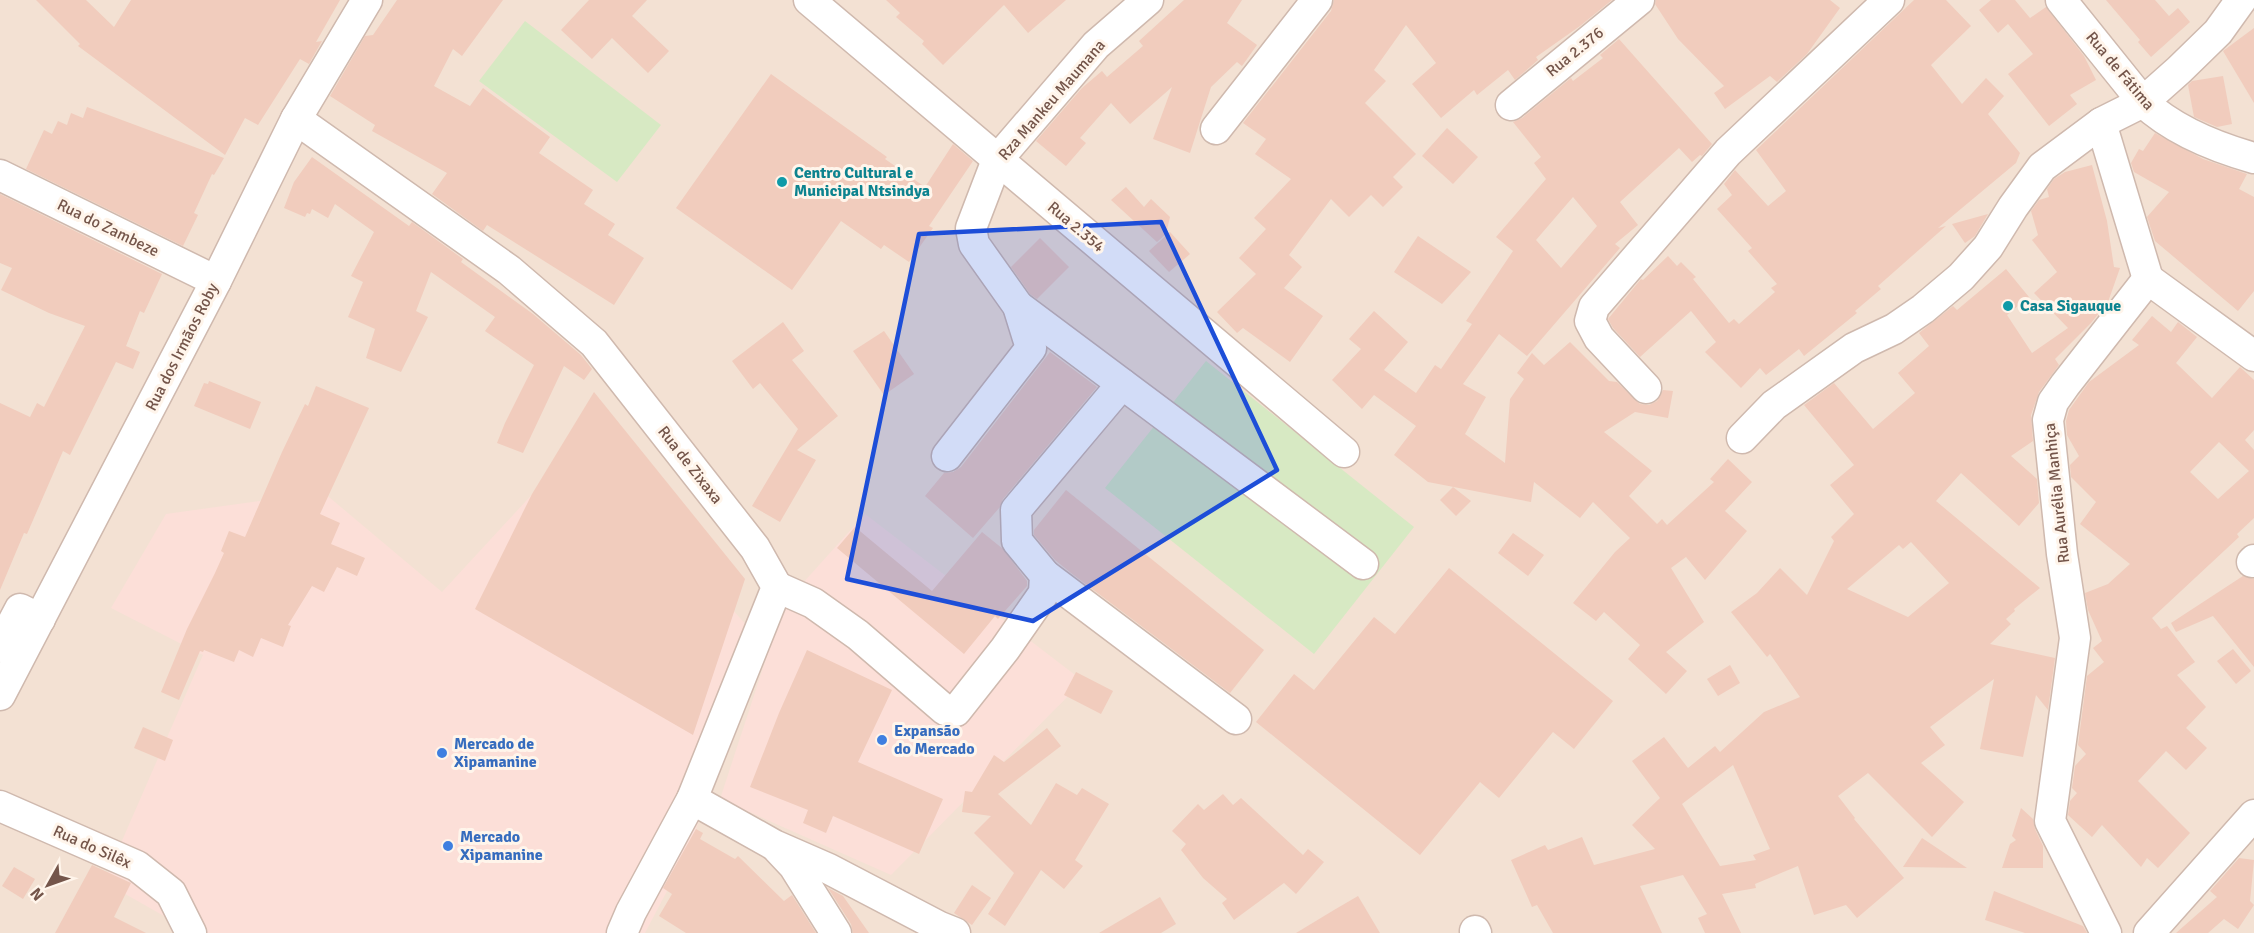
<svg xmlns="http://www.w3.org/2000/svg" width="2254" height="933" font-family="Signika,sans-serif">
	<rect width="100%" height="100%" fill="#fcf0e5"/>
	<rect fill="#f3e1d3" x="0" y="0" width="2254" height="933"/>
	<g fill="#fcdfd8">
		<path d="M598,423L694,566L763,644L688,851L645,933H194L104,882L203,655L111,608L166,514L323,492L442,592Z"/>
		<path d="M865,514L1083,681L891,875L720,799L784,604Z"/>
	</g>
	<g fill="#d7e9c3">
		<path d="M525,21L661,125L617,182L479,81Z"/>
		<path d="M1206,361L1414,527L1314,654L1105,488Z"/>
	</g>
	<g fill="#f1ccbd" fill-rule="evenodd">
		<path d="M36,0H86L114,27L131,0H340L316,42L322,41L309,64L300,59L258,125L245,118L225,155L78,46L80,44Z"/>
		<path d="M397,0H503L462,56L453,49L434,86L470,106L483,88L550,137L539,153L593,190L584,204L615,224L608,235L644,258L614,305L487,225L483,231L432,194L447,173L372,131L375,125L330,96L365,36L373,35Z"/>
		<path d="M589,0H647L632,16L669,51L648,73L612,38L592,59L561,30Z"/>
		<path d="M886,0H1066L1028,33L1004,5L943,65L922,44L924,41L896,17L900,13Z"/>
		<path d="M1184,0H1242L1227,23L1257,45L1242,66L1237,62L1211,87L1190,153L1153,139L1172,87L1130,124L1111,103L1080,138L1086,143L1066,166L1036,141L1082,88L1102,71L1107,77L1143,46L1139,41Z"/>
		<path d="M1334,0H1612L1580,26L1536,57L1538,60L1515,80L1508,70L1477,95L1474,90L1441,118L1412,84L1436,63L1406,25L1374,70L1386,81L1365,103L1416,154L1393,177L1403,187L1383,207L1371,195L1349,217L1331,199L1289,255L1302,267L1284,288L1323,316L1290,362L1243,328L1237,333L1217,312L1256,274L1239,258L1266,229L1254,218L1291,179L1255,154L1266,139L1243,123L1331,11Z"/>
		<path d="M1656,0H1830L1840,8L1807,54L1777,82L1770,76L1725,109L1714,93L1724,86L1678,39L1655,4Z"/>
		<path d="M1914,0H1946L1971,26L1931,65L1962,104L1986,78L2004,96L1988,114L2020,153L2016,163L1938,228L1946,226L1878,286L1881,289L1855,311L1857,313L1804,356L1799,349L1766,375L1760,368L1741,388L1705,352L1716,342L1691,311L1640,357L1613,328L1608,319L1641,279L1643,280L1668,256L1677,266L1681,262L1696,277L1693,279L1729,323L1734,319L1739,324L1775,292L1771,288L1777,284L1748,251L1752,248L1717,209L1732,195L1724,184L1735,170L1768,206L1786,191L1756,150Z"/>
		<path d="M1991,0H2015L2030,18L2046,7L2084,56L2096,80L2070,95L2077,104L2049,126L2008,74L2033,54L2008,24L1998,33L1979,10Z"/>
		<path d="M2106,0H2155L2169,16L2178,8L2190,22L2151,57L2138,42L2140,40Z"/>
		<path d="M2254,28V103L2223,51Z"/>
		<path d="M1619,39L1712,144L1702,156L1700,155L1692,162L1679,148L1620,202L1638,225L1615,244L1620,248L1527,356L1499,334L1463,384L1486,397L1465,434L1505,463L1510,399L1524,379L1517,373L1532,353L1544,365L1570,342L1609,381L1617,382L1640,404L1649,405L1657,401L1663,390L1673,391L1668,418L1635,412L1604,432L1652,471L1629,496L1657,524L1662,519L1667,525L1714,482L1710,479L1728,459L1752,482L1725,511L1747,531L1705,580L1686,557L1671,568L1704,622L1666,652L1687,671L1666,694L1628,659L1640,645L1604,612L1596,621L1573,603L1615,552L1630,538L1593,502L1580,518L1534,482L1531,502L1428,482L1394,455L1416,426L1374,395L1362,409L1332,380L1361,349L1349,339L1374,311L1408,342L1384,370L1416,393L1435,365L1441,369L1472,324L1466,321L1513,251L1496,237L1546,179L1534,163L1541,157L1513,122L1522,118L1571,78L1573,81L1603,58L1600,55ZM1573,197L1597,226L1561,268L1536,240Z"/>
		<path d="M771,74L887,157L885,159L925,187L953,144L973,161L929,226L933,228L909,262L884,245L881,249L841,221L792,290L676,208Z"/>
		<path d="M2223,76L2232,124L2217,127L2194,117L2188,85L2192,81Z"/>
		<path d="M87,107L224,158L214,175L212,174L194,213L198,215L183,246L26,169L44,130L52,134L58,121L67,125L71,113L83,118Z"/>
		<path d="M1447,128L1478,157L1453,184L1422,156Z"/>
		<path d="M2155,133L2203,159L2247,174L2239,189L2254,197V291L2238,311L2155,241L2147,217L2169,192L2134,172L2131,163L2139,149L2143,151Z"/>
		<path d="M312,157L409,226L412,222L463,259L461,262L533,314L581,355L592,369L584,380L564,366L523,453L497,443L505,423L534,365L485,331L495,317L431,272L416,311L428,317L401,372L366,358L375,329L348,317L363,282L351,276L374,232L335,204L328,218L312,209L310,214L307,213L305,217L284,208L294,182Z"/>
		<path d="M2092,165L2107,221L2114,267L2120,268L2108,302L2091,323L2055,359L2059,365L2039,392L2031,415L2033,441L2011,456L2037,479L2039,503L2019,526L1961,473L1936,501L2040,588L2014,609L2015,611L2006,619L2011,624L1990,644L2055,658L2048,710L2036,695L2023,757L1980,749L1994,679L1930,727L1945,745L1921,763L1964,802L1932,837L1868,773L1838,796L1855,818L1854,819L1904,878L1857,918L1846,905L1814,915L1798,866L1755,884L1756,888L1722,894L1741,933H1705L1698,918L1707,914L1683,875L1640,886L1662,933H1553L1537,905L1532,907L1511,860L1545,845L1548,850L1582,837L1594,865L1655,849L1632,825L1660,798L1632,761L1664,737L1688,768L1715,746L1720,752L1764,712L1800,697L1770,654L1767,657L1731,612L1757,593L1780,568L1807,595L1834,541L1831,537L1854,514L1830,485L1854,465L1804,405L1834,383L1873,429L1915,393L1898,373L1929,346L1919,333L1953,306L1957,310L2006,269L2029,297L2007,315L2032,353L2068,328L2034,293L2057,272L2032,240L2038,235L2031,211L2039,200L2049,197L2047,189L2054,179L2065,172ZM1911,542L1949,583L1908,617L1847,589L1899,545L1903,549ZM1733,765L1770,849L1753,855L1756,860L1720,866L1682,804Z"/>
		<path d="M1126,187L1144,207L1151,199L1170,217L1166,234L1157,242L1111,200Z"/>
		<path d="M0,194L162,274L144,313L140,311L126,346L140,352L133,369L116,362L70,455L63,451L27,534L24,533L0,590V403L30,417L37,403L44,407L85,326L49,313L1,290L12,268L0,263Z"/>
		<path d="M1988,214L1975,236L1965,243L1952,224Z"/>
		<path d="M1170,232L1190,254L1169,272L1149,251Z"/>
		<path d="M1418,236L1471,272L1442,304L1394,272Z"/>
		<path d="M1040,238L1069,267L1037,299L1030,294L1011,267Z"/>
		<path d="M2152,316L2171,332L2178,322L2197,337L2176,363L2212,398L2240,367L2254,380V430L2245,440L2254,450V518L2237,534L2239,537L2152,618L2161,629L2167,626L2195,662L2177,675L2206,707L2186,728L2207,748L2186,770L2166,751L2138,781L2190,833L2158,868L2147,858L2141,867L2102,825L2092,837L2068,815L2070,801L2077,793L2072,788L2075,766L2086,754L2078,745L2087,676L2104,662L2093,648L2102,641L2088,610L2085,593L2108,584L2130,564L2080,524L2096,502L2071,477L2070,465L2079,456L2067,435L2066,421L2069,410L2089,382L2139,345L2132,340ZM2219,442L2249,471L2218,499L2190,472Z"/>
		<path d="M783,322L804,351L792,360L838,416L797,450L816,460L780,522L752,506L798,429L760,383L753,389L732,361Z"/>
		<path d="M884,331L914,374L884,395L853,351Z"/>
		<path d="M1050,352L1097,387L1003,499L1000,507L973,538L925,496L944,473L953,472L961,467Z"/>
		<path d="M209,381L261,402L250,429L194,406L204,383L208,384Z"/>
		<path d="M316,386L369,408L320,514L340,523L331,544L365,558L357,576L337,567L324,592L312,586L288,625L291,626L283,647L261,638L253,657L239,650L234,662L204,650L203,652L200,651L179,700L161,692L187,629L215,573L224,553L221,551L229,531L245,537L282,452L305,404L308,406Z"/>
		<path d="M594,392L745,579L693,735L475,609L532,494Z"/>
		<path d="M1453,487L1471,501L1456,516L1440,500Z"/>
		<path d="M1066,490L1264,650L1230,693L1071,573L1055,560L1034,535V530Z"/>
		<path d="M855,527L932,591L982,532L1003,549L1027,581V586L998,619L995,616L964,654L837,548Z"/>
		<path d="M1513,533L1544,555L1528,576L1498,553Z"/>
		<path d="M1449,568L1613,701L1574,749L1553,732L1499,798L1480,782L1420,855L1256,722L1294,674L1314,690L1374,617L1395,634Z"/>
		<path d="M2243,576L2254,579V667L2213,616L2176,632L2171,623Z"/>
		<path d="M2233,649L2251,671L2236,684L2217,661Z"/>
		<path d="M807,650L892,690L858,762L943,799L919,854L833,816L826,833L803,823L808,810L750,787L779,713Z"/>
		<path d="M1730,665L1740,683L1718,696L1707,679Z"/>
		<path d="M1076,672L1113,691L1101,714L1064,695Z"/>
		<path d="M143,727L173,740L165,761L134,748Z"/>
		<path d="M1047,728L1061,746L998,794L1031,825L1056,783L1077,795L1082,788L1109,804L1075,860L1083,866L1064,889L1041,870L1005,926L988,914L1014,873L974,833L991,816L962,812L965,791L972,792L994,755L1004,762Z"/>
		<path d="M1223,794L1233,805L1241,798L1303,855L1308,849L1324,862L1296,894L1284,883L1234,920L1222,903L1227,899L1203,878L1181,850L1186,844L1172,831L1198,804L1204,810Z"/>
		<path d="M2021,808L2033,819L2035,829L2043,846V868H2002L2010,844L2016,840L2012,836Z"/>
		<path d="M696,829L703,833L700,839L735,859L738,856L784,901L792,895L816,933H686L659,916L672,894L663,888Z"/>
		<path d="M1922,838L1967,868L1903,867Z"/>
		<path d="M2239,858L2254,860L2250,901L2254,905L2238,929L2224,919L2208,933H2176L2217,897L2210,891Z"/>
		<path d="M92,865L131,883L114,917L146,933H55Z"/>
		<path d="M14,867L35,879L23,899L2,886Z"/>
		<path d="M972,885L991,898L972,925L954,913Z"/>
		<path d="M828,888L843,896L869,933H853L851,924Z"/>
		<path d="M1994,891L2083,926L2087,933H2025L1985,920Z"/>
		<path d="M1358,896L1380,933H1296L1334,910Z"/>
		<path d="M1160,897L1176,924L1161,933H1099Z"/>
	</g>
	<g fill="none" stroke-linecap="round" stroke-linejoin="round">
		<defs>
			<g id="minor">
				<path d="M809,0L1344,452"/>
				<path d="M2061,0L2143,102C2173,130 2215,147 2254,158"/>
				<path d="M1511,105L1639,0"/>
				<path d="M296,119L509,270L594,343L755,548L777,587L692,799L631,912L622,933"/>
				<path d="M2101,123L2148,279"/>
				<path d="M1216,129L1317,0"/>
				<path d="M0,175L216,281"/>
				<path d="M2148,279L2254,356"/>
				<path d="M1018,306L1363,564"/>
				<path d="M1646,388L1599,338L1590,321L1594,307L1728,152L1889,0"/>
				<path d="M1742,438L1774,405L1854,348L1894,329L1923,309L1961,277L1988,247L2013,207L2042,167L2101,123L2143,102L2179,70L2218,32L2241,0"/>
				<path d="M947,456L1031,348L1018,306L974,244L971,228L997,160L1096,45L1148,0"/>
				<path d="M2252,562L2254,560"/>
				<path d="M1045,575L1236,719"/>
				<path d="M777,587L813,603L858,635L945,710L956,711L1005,649L1044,593L1045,575L1017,541L1016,510L1122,384"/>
				<path d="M0,647L20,609L40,619"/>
				<path d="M0,695L216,281L296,119L367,0"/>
				<path d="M692,799L774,845L829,869L940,927L955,933"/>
				<path d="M0,806L137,866L171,893L191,933"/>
				<path d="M778,849L794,866L836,933"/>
				<path d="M1475,931L1476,933"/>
				<path d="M2106,933L2050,821L2075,638L2062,554L2048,420L2053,402L2065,385L2148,279"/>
				<path d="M2149,933L2254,815"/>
			</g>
		</defs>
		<use href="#minor" stroke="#cfb9ae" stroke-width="33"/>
		<use href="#minor" stroke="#fff" stroke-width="30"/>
	</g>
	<path fill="#1d4ed8" fill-opacity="0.2" stroke="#1d4ed8" stroke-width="4.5" stroke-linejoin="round" d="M1161,222L1277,470L1033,621L847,579L919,234Z"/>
	<g fill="#0f9aa8" stroke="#fff5eb" stroke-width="2">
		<circle cx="782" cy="182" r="6"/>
		<circle cx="2008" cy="306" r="6"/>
	</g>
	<g fill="#3f7fe0" stroke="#fff5eb" stroke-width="2">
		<circle cx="882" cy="740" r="6"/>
		<circle cx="442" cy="753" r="6"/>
		<circle cx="448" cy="846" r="6"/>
	</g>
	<g text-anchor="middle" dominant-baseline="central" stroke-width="6" stroke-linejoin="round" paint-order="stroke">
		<g font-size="16" fill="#74554a" stroke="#fff5eb">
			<text transform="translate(1575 52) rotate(-39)">Rua 2.376</text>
			<text transform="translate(2120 71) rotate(50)">Rua de Fátima</text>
			<text transform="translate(1052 100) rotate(-49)">Rza Mankeu Maumana</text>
			<text transform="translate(1076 227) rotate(40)">Rua 2.354</text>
			<text transform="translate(108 228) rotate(26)">Rua do Zambeze</text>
			<text transform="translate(182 347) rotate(-63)">Rua dos Irmãos Roby</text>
			<text transform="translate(690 465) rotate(52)">Rua de Zixaxa</text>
			<text transform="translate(2057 493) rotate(-96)">Rua Aurélia Manhiça</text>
			<text transform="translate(92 847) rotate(24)">Rua do Silêx</text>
		</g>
		<g font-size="16" font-weight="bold" fill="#0d838f" stroke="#fff5eb" text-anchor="start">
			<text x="794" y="173">Centro Cultural e<tspan x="794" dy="18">Municipal Ntsindya</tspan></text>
			<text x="2020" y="306">Casa Sigauque</text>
		</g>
		<g font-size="16" font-weight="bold" fill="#366cbe" stroke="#fff5eb" text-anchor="start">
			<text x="894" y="731">Expansão<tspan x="894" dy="18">do Mercado</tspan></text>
			<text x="454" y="744">Mercado de<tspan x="454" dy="18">Xipamanine</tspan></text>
			<text x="460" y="837">Mercado<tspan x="460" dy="18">Xipamanine</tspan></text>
		</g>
	</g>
	<g transform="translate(48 885) rotate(230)" stroke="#fff5eb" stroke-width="4.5" paint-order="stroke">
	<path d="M0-4.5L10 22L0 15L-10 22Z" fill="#74554a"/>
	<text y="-9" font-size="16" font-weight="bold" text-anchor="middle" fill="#74554a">N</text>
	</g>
</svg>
